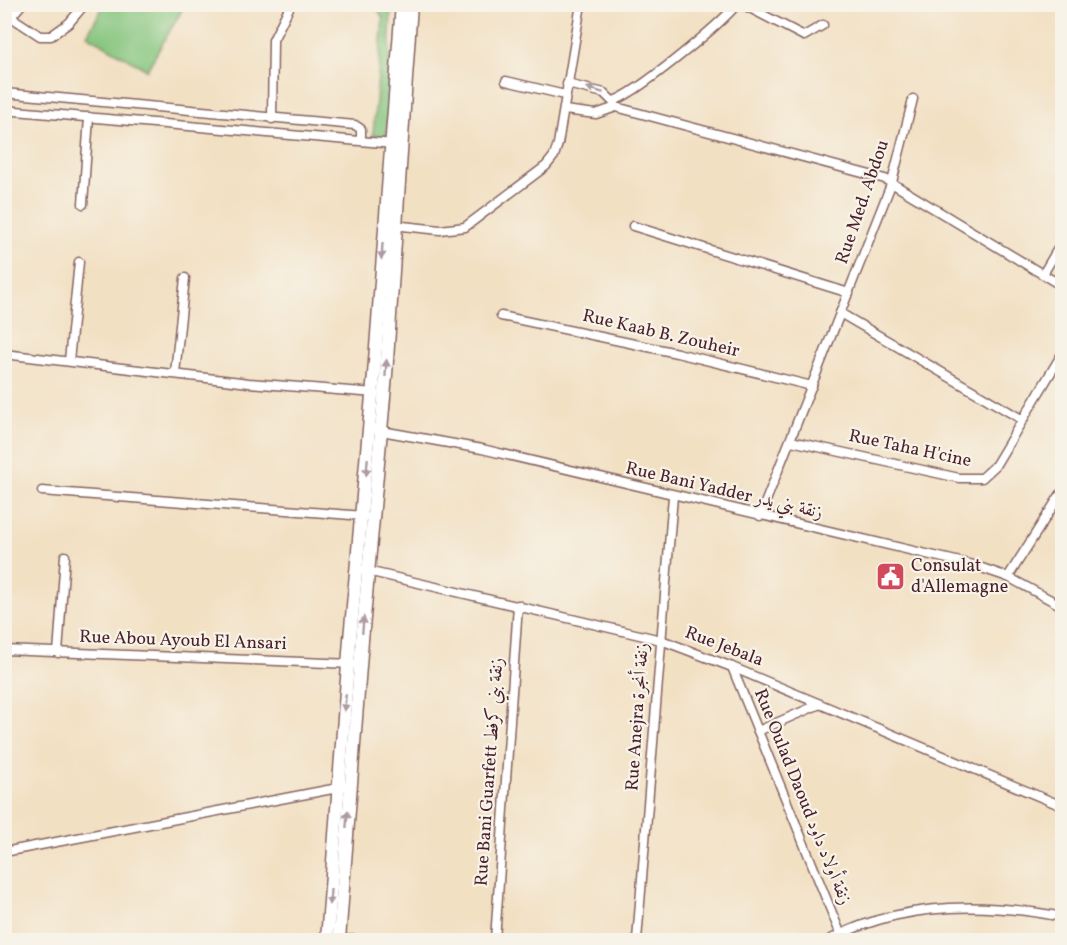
<svg xmlns="http://www.w3.org/2000/svg" width="1067" height="945" font-family="Vollkorn,Amiri,serif">
	<rect width="100%" height="100%" fill="#f7f3e8"/>
	<filter id="ink" filterUnits="userSpaceOnUse"><feTurbulence type="fractalNoise" baseFrequency=".0167" numOctaves="2"/><feDisplacementMap in="SourceGraphic" scale="12" xChannelSelector="R" yChannelSelector="G"/><feConvolveMatrix kernelMatrix="1 2 1 2 8 2 1 2 1" color-interpolation-filters="sRGB"/></filter>
	<filter id="wash" filterUnits="userSpaceOnUse"><feTurbulence type="fractalNoise" baseFrequency=".008" numOctaves="4" result="noise"/><feDisplacementMap in="SourceGraphic" scale="24" xChannelSelector="R" yChannelSelector="G"/><feGaussianBlur stdDeviation="1.35" result="paint"/><feColorMatrix in="noise" values="0 0 0 0 0 0 0 0 0 0 0 0 0 0 0 0 0 1.4 0 .05"/><feComposite in="paint" operator="in"/></filter>
	<g filter="url(#wash)">
		<rect width="100%" height="100%" fill="#f2e0c3"/>
		<g fill="#85c57e" stroke="#687254" stroke-width="1.5">
			<path d="M104,5V4L185,5L147,70L87,35Z"/>
			<path d="M375,5H391L387,139L373,135L383,18Z"/>
		</g>
	</g>
	<g filter="url(#ink)">
		<g fill="none" stroke-linecap="round" stroke-linejoin="round">
			<defs>
				<g id="street">
					<path d="M742,4L804,36L823,25"/>
					<path d="M11,17L40,36H51L69,23L85,4"/>
					<path d="M4,25L22,4"/>
					<path d="M506,81L565,95"/>
					<path d="M567,84L604,93L615,104"/>
					<path d="M4,93L355,125L361,129V140"/>
					<path d="M613,101C635,95 721,24 737,4"/>
					<path d="M616,107L885,179L1062,286"/>
					<path d="M4,110L394,144"/>
					<path d="M564,110L596,114L616,107"/>
					<path d="M272,119L273,40L291,4"/>
					<path d="M83,204L89,117"/>
					<path d="M393,225L440,230L465,227L546,166L554,156L558,144L581,4"/>
					<path d="M633,226L849,293"/>
					<path d="M1043,274L1062,242"/>
					<path d="M840,313L1023,420"/>
					<path d="M501,316L677,353L812,386"/>
					<path d="M4,354L249,383L375,393"/>
					<path d="M69,361L79,262"/>
					<path d="M175,373L185,278"/>
					<path d="M376,430L482,449L973,565L1008,577L1062,606"/>
					<path d="M791,441L959,478H982L995,466L1062,354"/>
					<path d="M42,491L364,516"/>
					<path d="M760,516L892,182L913,99"/>
					<path d="M363,570L661,640L732,667L1062,806"/>
					<path d="M1008,577L1062,492"/>
					<path d="M4,650L352,664"/>
					<path d="M58,653L65,556"/>
					<path d="M732,667L843,940"/>
					<path d="M758,731L820,704"/>
					<path d="M4,852L343,787"/>
					<path d="M335,939L362,940"/>
					<path d="M495,940L518,605"/>
					<path d="M637,940L673,496"/>
					<path d="M829,940C900,902 985,902 1062,917"/>
				</g>
				<g id="secondary">
					<path d="M327,940L350,639L374,374L402,4"/>
					<path d="M339,940L362,640L386,375L411,4"/>
				</g>
			</defs>
			<use href="#street" stroke="#856360" stroke-width="11"/>
			<use href="#secondary" stroke="#856360" stroke-width="15"/>
			<use href="#street" stroke="#fff" stroke-width="8"/>
			<use href="#secondary" stroke="#fff" stroke-width="12"/>
		</g>
		<defs><path id="oneway-solid" d="M-6-.8H1V-3.2L6.5 0L1 3.2V.8H-6Z" transform="scale(1.5)"/></defs>
		<g fill="#ae9aa0">
			<use href="#oneway-solid" transform="translate(595 90) rotate(-162)"/>
			<use href="#oneway-solid" transform="translate(382 251) rotate(94)"/>
			<use href="#oneway-solid" transform="translate(386 368) rotate(-86)"/>
			<use href="#oneway-solid" transform="translate(367 467) rotate(95)"/>
			<use href="#oneway-solid" transform="translate(363 625) rotate(-85)"/>
			<use href="#oneway-solid" transform="translate(345 703) rotate(95)"/>
			<use href="#oneway-solid" transform="translate(347 819) rotate(-86)"/>
			<use href="#oneway-solid" transform="translate(330 897) rotate(94)"/>
		</g>
	</g>
	<defs>
		<symbol id="civic-square" viewBox="-11 -11 22 22"><rect x="-9" y="-9" width="18" height="18" rx="4" fill="#d1495b" stroke="#f7f3e8"/><path d="M-.6-6.5H3V-4.5H.6V-3L4-1V1h2V6H-6V1h2V-1L-.6-3ZM-1.2 2.5V6h2.4V2.5Z" fill="#fff"/></symbol>
	</defs>
	<g fill-rule="evenodd">
		<use href="#civic-square" x="874" y="560" width="33" height="33"/>
	</g>
	<g text-anchor="middle" dominant-baseline="central" stroke-width="4.5" stroke-linejoin="round" paint-order="stroke">
		<g font-size="18" fill="#4a1f2b" stroke="#f7f3e8">
			<text transform="translate(863 202) rotate(-71)">Rue Med. Abdou</text>
			<text transform="translate(661 334) rotate(13)">Rue Kaab B. Zouheir</text>
			<text transform="translate(910 449) rotate(12)">Rue Taha H'cine</text>
			<text transform="translate(724 491) rotate(13)">Rue Bani Yadder زنقة بني يدر</text>
			<text transform="translate(183 641) rotate(2)">Rue Abou Ayoub El Ansari</text>
			<text transform="translate(724 647) rotate(21)">Rue Jebala</text>
			<text transform="translate(638 717) rotate(-86)">Rue Anejra زنقة أنجرة</text>
			<text transform="translate(490 772) rotate(-86)">Rue Bani Guarfett زنقة بني كرفط</text>
			<text transform="translate(802 797) rotate(68)">Rue Oulad Daoud زنقة أولاد داود</text>
		</g>
		<g font-size="18" fill="#4a1f2b" stroke="#f7f3e8" text-anchor="start">
			<text x="911" y="566">Consulat<tspan x="911" dy="21">d'Allemagne</tspan></text>
		</g>
	</g>
	<rect width="1067" height="945" fill="none" stroke="#f7f3e8" stroke-width="24"/>
</svg>
